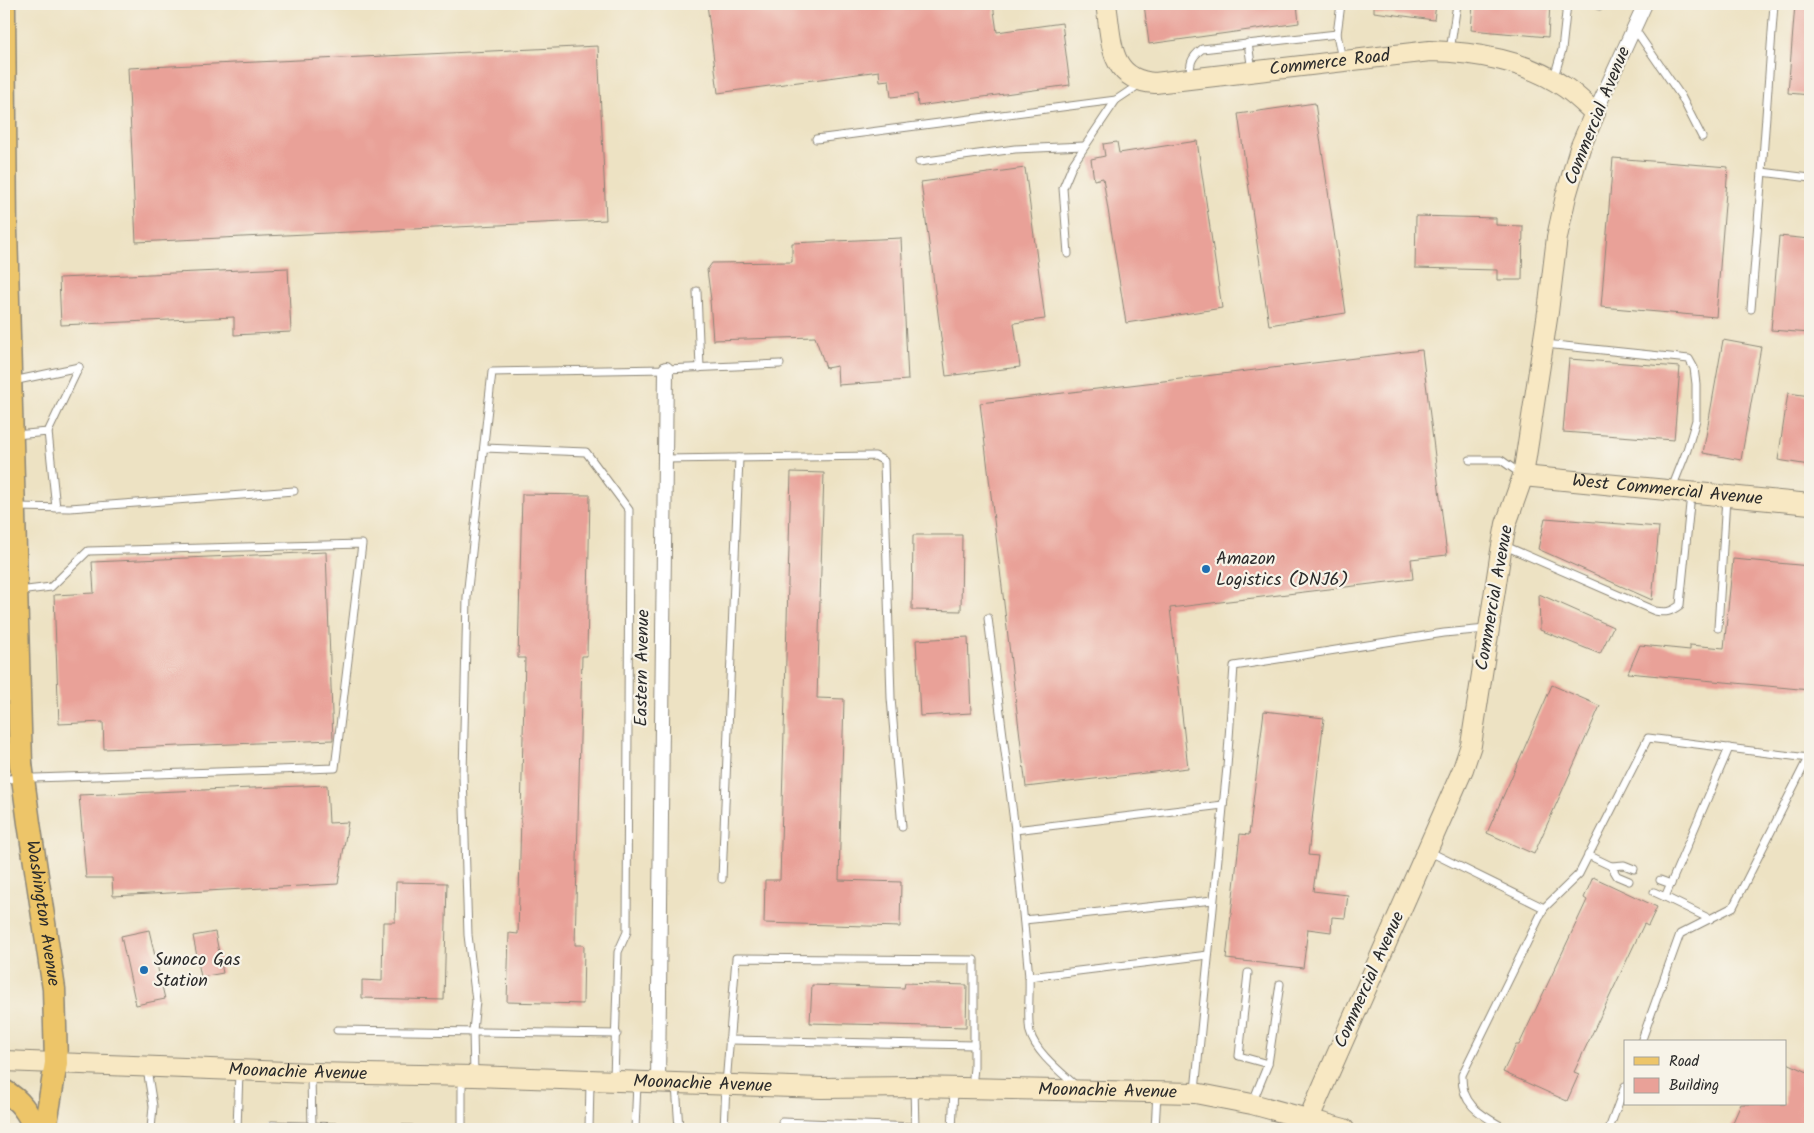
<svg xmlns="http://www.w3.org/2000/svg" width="1814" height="1133" font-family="Kalam,sans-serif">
	<rect width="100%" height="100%" fill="#f7f3e8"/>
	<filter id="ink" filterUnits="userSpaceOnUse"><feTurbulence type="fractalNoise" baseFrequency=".02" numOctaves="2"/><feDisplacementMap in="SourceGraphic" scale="10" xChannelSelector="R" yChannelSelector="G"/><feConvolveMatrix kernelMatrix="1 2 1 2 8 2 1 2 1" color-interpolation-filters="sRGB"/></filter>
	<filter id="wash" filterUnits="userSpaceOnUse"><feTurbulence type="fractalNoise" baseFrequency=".0096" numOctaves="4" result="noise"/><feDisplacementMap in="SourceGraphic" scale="20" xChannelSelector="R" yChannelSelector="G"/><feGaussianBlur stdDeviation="1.12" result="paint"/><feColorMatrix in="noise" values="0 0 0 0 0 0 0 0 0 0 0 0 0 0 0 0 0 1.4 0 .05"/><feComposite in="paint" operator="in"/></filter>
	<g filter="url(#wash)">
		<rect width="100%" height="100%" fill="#ede2c3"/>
		<g id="blocks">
			<g fill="#e9a198">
				<path d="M707,4H993L997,32L1062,23L1070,85L918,106L917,94L891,97L889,80L880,81L879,71L718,93Z"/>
				<path d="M1144,4H1297L1299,23L1149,44Z"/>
				<path d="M1374,4H1436L1434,20L1374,12Z"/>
				<path d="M1473,4H1550L1548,37L1471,30Z"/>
				<path d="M1795,4H1810V95L1788,93Z"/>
				<path d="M598,46L606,220L136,242L128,68Z"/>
				<path d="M1315,103L1346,313L1269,325L1238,114Z"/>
				<path d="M1197,141L1222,308L1126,323L1103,178L1094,180L1091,159L1105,156L1103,144L1117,142L1119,153Z"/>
				<path d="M1613,158L1728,167L1716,317L1601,307Z"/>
				<path d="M1025,168L1045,319L1014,323L1020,367L946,376L921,182Z"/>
				<path d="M1416,216L1496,218V225L1523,226L1522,280H1497V270L1415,268Z"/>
				<path d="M1779,236L1810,239V333L1771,330Z"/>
				<path d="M901,238L908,380L838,385L837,366L826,368L815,337L713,340L710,300H711L707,270L712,263L792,262V243Z"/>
				<path d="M288,268L291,332L234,335V317L61,325L59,278Z"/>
				<path d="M1723,340L1761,347L1741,460L1703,453Z"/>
				<path d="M1422,350L1447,555L1411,559L1413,579L1170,608L1188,768L1026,787L980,403Z"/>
				<path d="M1569,359L1680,367L1674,440L1563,432Z"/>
				<path d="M1788,393L1810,396L1809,465L1778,460Z"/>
				<path d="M791,472L824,473L817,698L844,699L839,880L901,882L900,927L764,923L765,880H780Z"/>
				<path d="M522,494L590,495L587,656H582L575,945H584L583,1004L507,1002L509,933L518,934L525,658H518Z"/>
				<path d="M1545,518L1659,527L1652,600L1538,549Z"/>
				<path d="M913,535H962L961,611L912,610Z"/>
				<path d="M326,552L333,740L104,749L103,722L59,724L54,595L94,593L92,562Z"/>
				<path d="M1733,559L1810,566V690L1628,673L1640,645L1690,650V645L1724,648Z"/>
				<path d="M1539,594L1613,627L1600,654L1540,630Z"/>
				<path d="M968,637L971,713L920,716L916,640Z"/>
				<path d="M1552,685L1600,706L1534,854L1487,833Z"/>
				<path d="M1264,711L1324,718L1308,855L1318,856L1313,891L1348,895L1345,918L1332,917L1331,932L1308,929L1303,968L1226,959L1240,834L1249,835Z"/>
				<path d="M327,785L329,823L348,822L338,884L113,896L112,878H86L79,795Z"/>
				<path d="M1593,877L1657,907L1648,926L1644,924L1574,1072L1579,1074L1567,1101L1503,1072L1516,1045H1519L1587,900L1584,898Z"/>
				<path d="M396,882L447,883L444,1000L362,998V980L382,981L383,922H395Z"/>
				<path d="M149,930L165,999L136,1005L121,936Z"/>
				<path d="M215,932L223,973L201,977L193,936Z"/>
				<path d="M905,983L967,985L966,1027L810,1023L812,985L904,988Z"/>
				<path d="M1785,1062L1810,1073V1129H1730L1741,1104H1785Z"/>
			</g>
		</g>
	</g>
	<g filter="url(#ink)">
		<use href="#blocks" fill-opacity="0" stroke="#8c8677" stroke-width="1"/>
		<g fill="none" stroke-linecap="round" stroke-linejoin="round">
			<defs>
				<g id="lane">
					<path d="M1341,4L1337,34L1342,60"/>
					<path d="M1599,6L1600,4"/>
					<path d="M1634,28L1681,96L1702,137"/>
					<path d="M1248,43L1252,71"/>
					<path d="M1450,51L1457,4"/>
					<path d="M1554,77L1562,50L1567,4"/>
					<path d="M1190,78C1190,64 1190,58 1202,49L1337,34"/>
					<path d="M816,139L1116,100L1140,84"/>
					<path d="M919,162L1015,149L1084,146"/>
					<path d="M1762,172L1774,4"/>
					<path d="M1068,254L1063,188L1073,164L1116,100"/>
					<path d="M697,291L700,368"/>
					<path d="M1751,309L1762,172L1810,178"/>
					<path d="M1545,344L1689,359L1694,368L1696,384V420L1687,450L1672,488"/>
					<path d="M13,381L79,367"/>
					<path d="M48,432L79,367"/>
					<path d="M15,435L48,432L56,508"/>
					<path d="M484,448L586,452L629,510L627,932L618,952L614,1078"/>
					<path d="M664,459L875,456L884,461L891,698L902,827"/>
					<path d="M1470,460H1501L1521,474"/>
					<path d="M17,507L70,508L294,491"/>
					<path d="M1505,546L1655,611C1666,613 1671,612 1680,605L1691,494"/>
					<path d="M988,618L1015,830"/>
					<path d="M1718,628L1726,498"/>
					<path d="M4,697H12"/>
					<path d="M4,779L335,768L362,544L88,551L51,587L19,591"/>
					<path d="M1428,851L1544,908L1462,1075C1461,1106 1482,1115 1506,1129"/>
					<path d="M1588,855L1611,866"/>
					<path d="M722,879L739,458"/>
					<path d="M1660,880L1671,884"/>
					<path d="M1629,881L1617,876L1611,866L1624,865L1634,869"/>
					<path d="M1654,892L1665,897"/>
					<path d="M1544,908L1579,874L1648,738L1808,758L1733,907L1680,934L1641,1042"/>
					<path d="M1710,919L1665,897L1729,748"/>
					<path d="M1024,920L1213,900"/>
					<path d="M1208,955L1029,977L1015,830L1223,805"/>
					<path d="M1248,973L1239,1056L1268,1064"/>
					<path d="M1029,977C1030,992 1027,1018 1030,1032C1035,1052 1062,1073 1076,1086"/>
					<path d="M337,1030L617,1034"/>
					<path d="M729,1040L974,1045"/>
					<path d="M147,1069L153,1106L151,1129"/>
					<path d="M474,1074L473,1031L476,1001L468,935L463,775L467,597L492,372L666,369L780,364"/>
					<path d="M311,1075L312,1129"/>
					<path d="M462,1077V1129"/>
					<path d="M676,1085L679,1129"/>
					<path d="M914,1087L915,1129"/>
					<path d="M1195,1091L1227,767L1234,666L1444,633L1486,629"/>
					<path d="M1253,1101L1268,1064L1280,984"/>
					<path d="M782,1122L915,1127"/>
					<path d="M272,1125L412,1129"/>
					<path d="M237,1129L239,1072"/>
					<path d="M589,1129L590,1082"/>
					<path d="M635,1129L637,1084"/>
					<path d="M724,1129L726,1085L736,958L974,960V1068L972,1086"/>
					<path d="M952,1129L954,1090"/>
					<path d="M1155,1129L1157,1093"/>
					<path d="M1609,1129L1625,1086"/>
				</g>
				<g id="street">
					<path d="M1595,113L1645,4"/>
					<path d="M658,1082L666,369"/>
				</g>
				<g id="secondary">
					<path id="s1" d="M1106,4C1112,40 1108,80 1155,83L1430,51C1475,52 1528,61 1566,88C1576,95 1586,105 1595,113L1580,148L1566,196L1557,237L1548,312L1523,476L1506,524L1501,551L1471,745L1463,769L1309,1118"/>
					<path id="s2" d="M1523,476L1810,504"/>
					<path id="s3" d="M4,1061L311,1073L474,1076L821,1088L914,1087L1195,1093L1252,1104L1344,1129"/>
				</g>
				<g id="primary">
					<path d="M4,9L6,229L21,764"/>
					<path id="s4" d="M19,749L29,823L54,989L56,1063L45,1129"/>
					<path d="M4,1091C20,1100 28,1112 35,1129"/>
				</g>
			</defs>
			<use href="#lane" stroke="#8c8677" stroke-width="9"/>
			<use href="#street" stroke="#8c8677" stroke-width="16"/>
			<use href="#secondary" stroke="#8c8677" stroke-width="22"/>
			<use href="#primary" stroke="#8c8677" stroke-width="25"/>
			<use href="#lane" stroke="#fff" stroke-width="7"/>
			<use href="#street" stroke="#fff" stroke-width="14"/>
			<use href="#secondary" stroke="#f8e8c3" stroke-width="20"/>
			<use href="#primary" stroke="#edc569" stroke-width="22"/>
		</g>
	</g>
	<g fill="#1f6fb2" stroke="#f7f3e8" stroke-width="2">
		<circle cx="1206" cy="569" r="5"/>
		<circle cx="144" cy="970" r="5"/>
	</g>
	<g text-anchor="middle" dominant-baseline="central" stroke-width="4.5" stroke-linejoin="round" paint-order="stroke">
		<g font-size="18" fill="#2b2b2b" stroke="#f7f3e8">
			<text stroke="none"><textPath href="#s1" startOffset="280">Commerce Road</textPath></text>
			<text transform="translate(1598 116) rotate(-68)">Commercial Avenue</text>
			<text stroke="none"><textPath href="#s2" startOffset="145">West Commercial Avenue</textPath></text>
			<text transform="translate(1495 598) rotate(-80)">Commercial Avenue</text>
			<text transform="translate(643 668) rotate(-89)">Eastern Avenue</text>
			<text stroke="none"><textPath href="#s4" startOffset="166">Washington Avenue</textPath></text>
			<text transform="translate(1370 980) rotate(-66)">Commercial Avenue</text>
			<text stroke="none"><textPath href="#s3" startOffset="294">Moonachie Avenue</textPath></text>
			<text stroke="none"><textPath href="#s3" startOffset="699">Moonachie Avenue</textPath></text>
			<text stroke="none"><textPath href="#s3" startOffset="1104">Moonachie Avenue</textPath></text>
		</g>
		<g font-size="18" fill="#2b2b2b" stroke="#f7f3e8" text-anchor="start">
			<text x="1216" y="559">Amazon<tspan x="1216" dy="21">Logistics (DNJ6)</tspan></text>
			<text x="154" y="960">Sunoco Gas<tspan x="154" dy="21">Station</tspan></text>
		</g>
	</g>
	<rect width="1814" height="1133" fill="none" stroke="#f7f3e8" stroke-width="20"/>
	<rect x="1624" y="1040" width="162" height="65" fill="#f7f3e8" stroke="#a5a39c"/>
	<rect x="1634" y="1057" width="25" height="8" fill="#edc569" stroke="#a5a39c"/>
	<text x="1669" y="1066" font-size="15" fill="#2b2b2b">Road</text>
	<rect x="1634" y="1078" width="25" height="15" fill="#e9a198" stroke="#a5a39c"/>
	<text x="1669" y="1090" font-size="15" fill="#2b2b2b">Building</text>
</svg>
